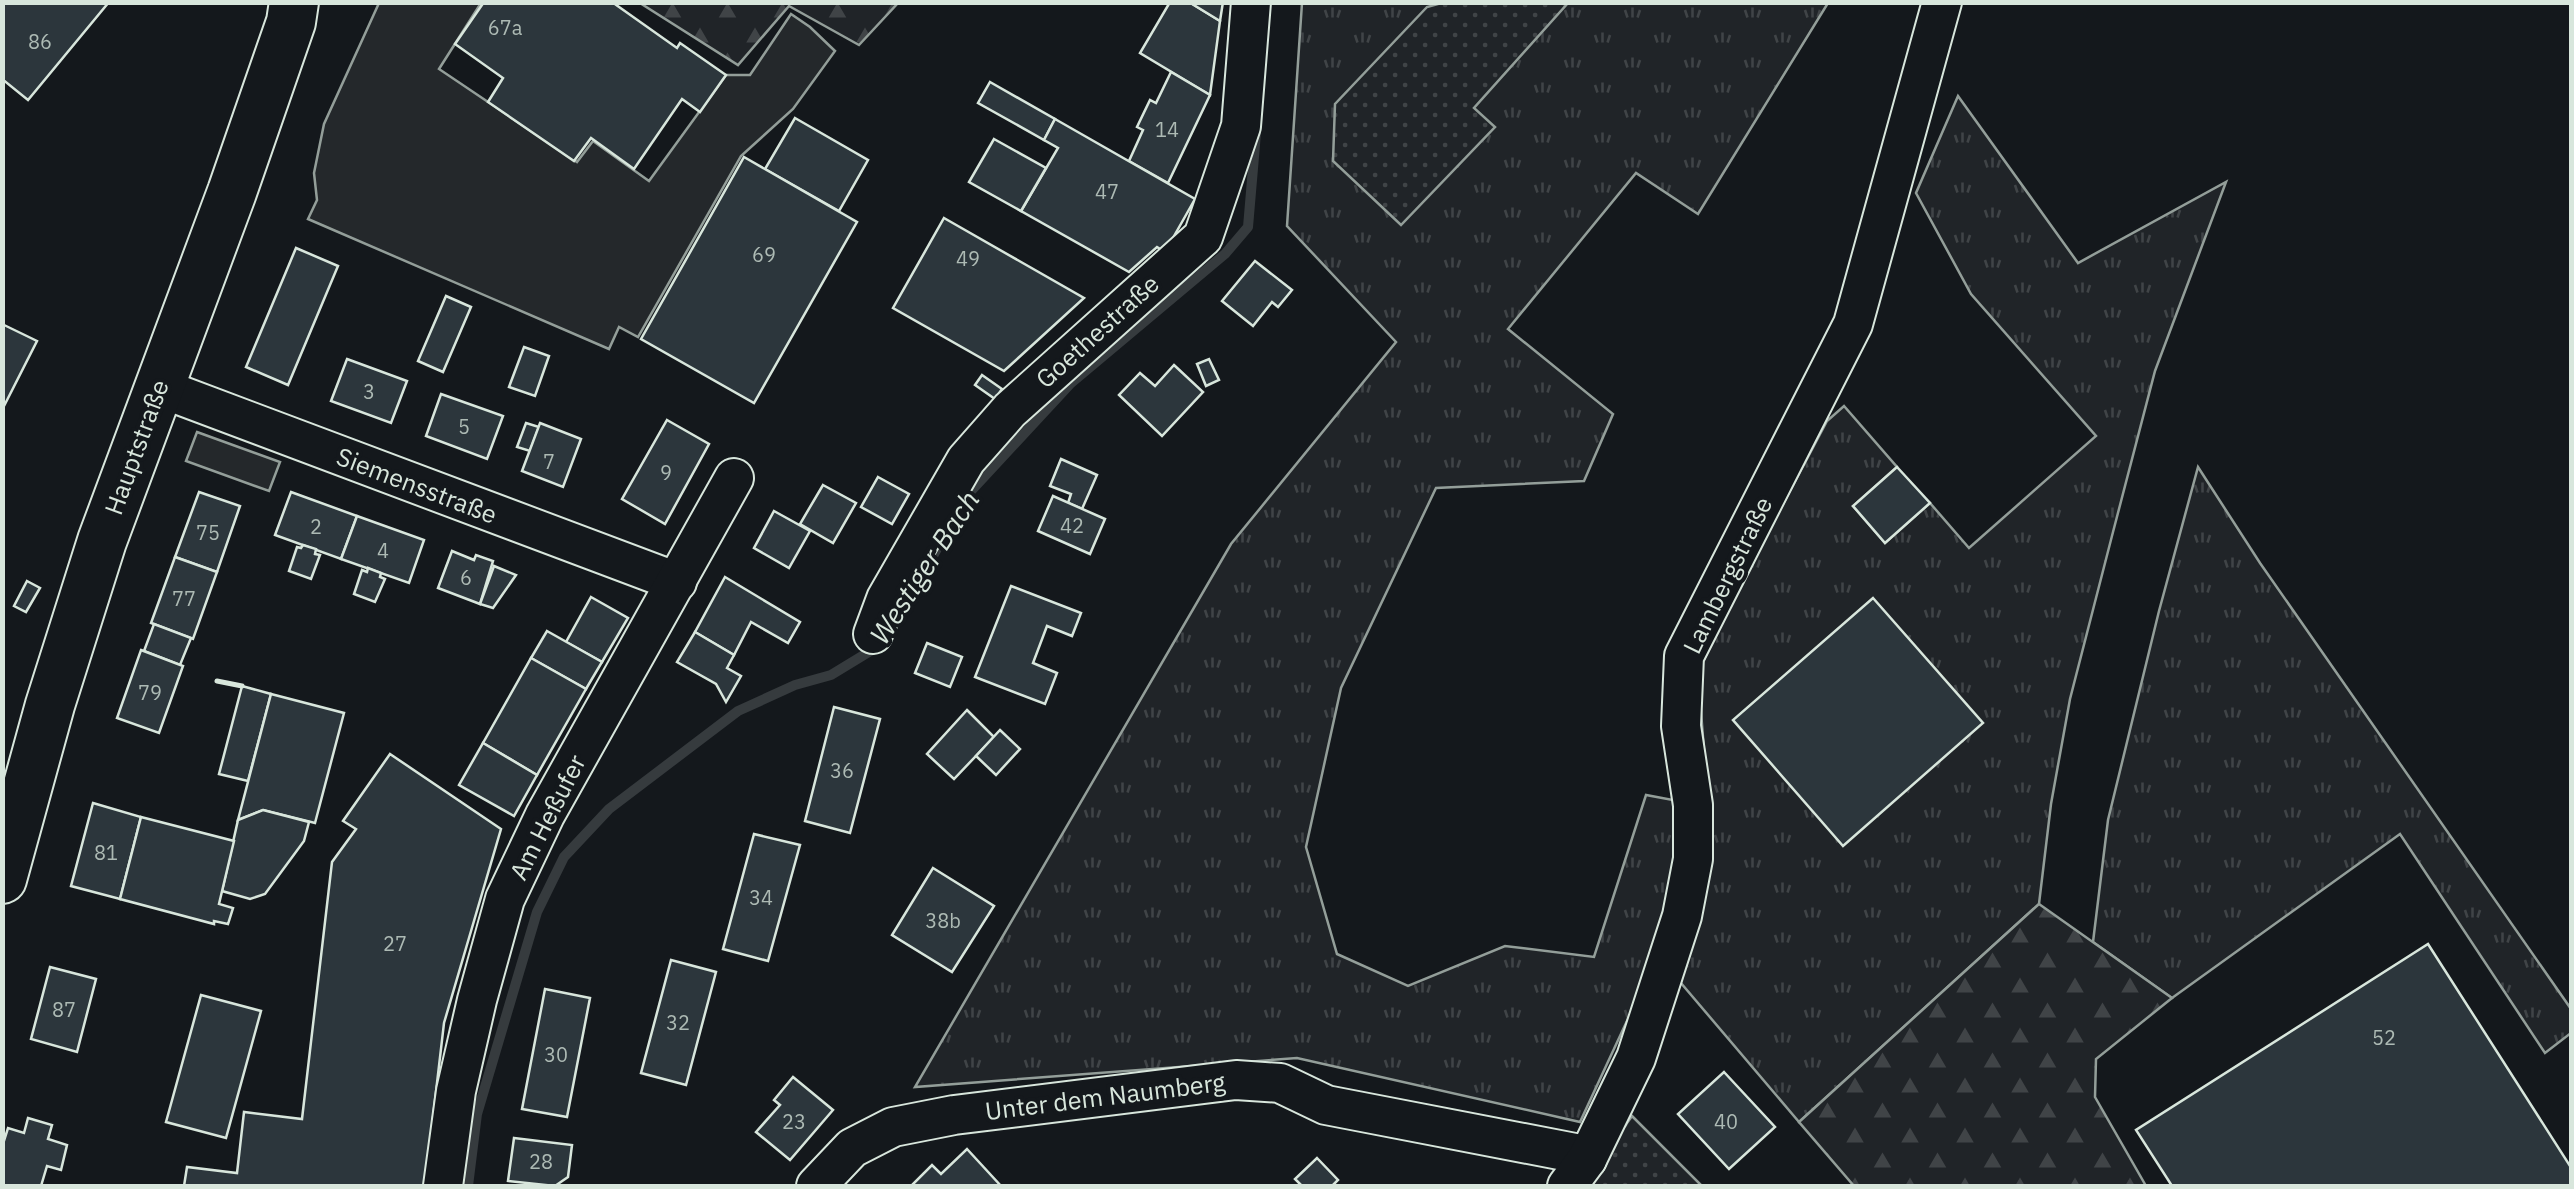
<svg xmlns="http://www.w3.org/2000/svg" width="2574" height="1189" font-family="'IBM Plex Sans',sans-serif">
	<defs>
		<pattern id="grass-tufts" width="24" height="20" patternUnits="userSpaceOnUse" patternTransform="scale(2.5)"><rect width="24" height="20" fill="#202428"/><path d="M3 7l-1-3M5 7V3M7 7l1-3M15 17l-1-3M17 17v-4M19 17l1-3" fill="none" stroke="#404447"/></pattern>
		<pattern id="forest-firs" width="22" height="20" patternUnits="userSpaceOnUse" patternTransform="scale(2.5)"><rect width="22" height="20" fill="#202428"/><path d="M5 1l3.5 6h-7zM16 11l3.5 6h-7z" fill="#404447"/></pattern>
		<pattern id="park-dots" width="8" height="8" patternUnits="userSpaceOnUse" patternTransform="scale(2.5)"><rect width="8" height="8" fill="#202428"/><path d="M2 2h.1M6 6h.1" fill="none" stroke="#404447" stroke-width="1.8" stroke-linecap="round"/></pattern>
	</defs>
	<rect width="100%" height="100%" fill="#14181c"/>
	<g fill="url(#grass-tufts)" stroke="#939e99" stroke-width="2.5">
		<path d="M1302,3H1828L1698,214L1636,173L1508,329L1613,414L1584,481L1436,488L1341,688L1306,847L1337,954L1408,986L1505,946L1594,957L1646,795L1673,800L1679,844L1653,965L1580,1122L1297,1058L915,1087L1231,544L1396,342L1287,226Z"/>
		<path d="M1958,96L2078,263L2226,182L2155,371L2113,532L2070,699L2051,804L2039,904L1799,1122L1675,976L1712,855L1698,672L1736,593L1827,421L1844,406L1897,467L1853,506L1885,543L1930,503L1969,548L2096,436L1971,294L1916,193Z"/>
		<path d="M2198,467L2260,563L2571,1009V1033L2545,1053L2400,834L2172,998L2093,942L2108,820L2159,611Z"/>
	</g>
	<g fill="url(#forest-firs)" stroke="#939e99" stroke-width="2.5">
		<path d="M640,3H898L859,45L789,6L738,65Z"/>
		<path d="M2039,904L2172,998L2096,1059L2095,1097L2146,1186H1854L1799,1122Z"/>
	</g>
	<g fill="url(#park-dots)" stroke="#939e99" stroke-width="2.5">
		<path d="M1445,2L1568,3L1474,108L1495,127L1401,225L1333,161L1335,104L1427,7Z"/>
		<path d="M1632,1116L1702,1186H1582Z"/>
	</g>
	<g fill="#24282b" stroke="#939e99" stroke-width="2.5">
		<path d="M379,3H481L439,69L577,162L593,141L649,181L726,75H750L791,14L810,27L835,51L793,109L741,156L638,337L619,327L609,349L308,219L317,200L314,173L324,124Z"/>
		<path d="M197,432L280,462L269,491L186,461Z"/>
	</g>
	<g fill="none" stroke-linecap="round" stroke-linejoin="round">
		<g stroke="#363b3e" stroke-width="10">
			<path d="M891,629L969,493L1070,384L1225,254L1248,227L1256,133"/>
			<path d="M468,1186L477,1114L537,912L564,857L609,809L738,711L795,685L831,675L877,647"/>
		</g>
	</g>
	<g fill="#2c363c" stroke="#d8e6dc" stroke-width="2.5">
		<path d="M2,2H109L28,100L2,79Z"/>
		<path d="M484,2H612L677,48L680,43L726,75L700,112L682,99L634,169L591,138L574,161L488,102L503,78L455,44Z"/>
		<path d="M1170,2H1189L1220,21L1210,95L1140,53Z"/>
		<path d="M1189,2H1223L1220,21Z"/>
		<path d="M1171,72L1210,95L1168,183L1129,161L1143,130L1137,127L1150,100L1156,103Z"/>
		<path d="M990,82L1055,119L1044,140L978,103Z"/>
		<path d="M795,118L868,160L839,211L765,169Z"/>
		<path d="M1055,119L1195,199L1165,252L1157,247L1129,272L1021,211L1058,148L1044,140Z"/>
		<path d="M994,139L1046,168L1021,211L969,182Z"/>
		<path d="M744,157L857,222L754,403L641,339Z"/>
		<path d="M944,218L1084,298L1004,371L893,308Z"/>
		<path d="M296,248L338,266L288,385L246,367Z"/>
		<path d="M1255,261L1292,290L1278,307L1272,302L1253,326L1222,301Z"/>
		<path d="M446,296L471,307L443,372L418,361Z"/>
		<path d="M2,324L37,341L2,410Z"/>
		<path d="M524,347L549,356L535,396L509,387Z"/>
		<path d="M347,359L407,381L391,423L331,401Z"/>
		<path d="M1209,359L1219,380L1206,386L1197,364Z"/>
		<path d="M1174,365L1203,392L1162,436L1119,395L1140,373L1155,386Z"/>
		<path d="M982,375L1002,389L995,399L975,385Z"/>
		<path d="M441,394L503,416L487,459L426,436Z"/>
		<path d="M667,420L709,444L665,524L622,499Z"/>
		<path d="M526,423L539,427L530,451L517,447Z"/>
		<path d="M540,423L581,439L563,487L522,471Z"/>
		<path d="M1061,459L1097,475L1082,509L1068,503L1071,494L1050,486Z"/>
		<path d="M1897,467L1930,503L1885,543L1853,506Z"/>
		<path d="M878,477L909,494L892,524L861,507Z"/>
		<path d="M823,485L856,503L833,543L800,524Z"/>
		<path d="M199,492L240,506L217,572L175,557Z"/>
		<path d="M291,492L357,516L341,559L275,535Z"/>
		<path d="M1053,496L1105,519L1090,554L1038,531Z"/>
		<path d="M774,511L810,531L789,568L754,548Z"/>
		<path d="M357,516L424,540L409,583L341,559Z"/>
		<path d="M303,545L316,549L315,554L320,555L311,579L289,571L297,547L301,548Z"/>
		<path d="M452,551L474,560L476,555L493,561L480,604L438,588Z"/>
		<path d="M175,557L217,572L193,639L151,623Z"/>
		<path d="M494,566L516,575L493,608L480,604Z"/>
		<path d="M368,568L381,573L380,577L385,579L375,602L354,594L362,570L367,572Z"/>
		<path d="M725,577L800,622L788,643L751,622L734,655L695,632Z"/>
		<path d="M27,581L40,588L26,612L14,606Z"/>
		<path d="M1011,586L1081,613L1072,636L1047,626L1033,663L1057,673L1045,704L975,677Z"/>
		<path d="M591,597L628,618L602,662L566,642Z"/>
		<path d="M1873,598L1983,723L1843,846L1733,720Z"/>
		<path d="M154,624L191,638L180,665L144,651Z"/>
		<path d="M547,631L602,662L586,689L531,658Z"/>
		<path d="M695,632L734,655L727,668L741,676L726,702L716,684L677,662Z"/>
		<path d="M927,643L962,657L950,687L915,673Z"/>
		<path d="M141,650L183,666L159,733L117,718Z"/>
		<path d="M531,658L586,689L537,775L483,743Z"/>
		<path d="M242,686L271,694L248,781L219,774Z"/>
		<path d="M271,694L344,713L315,823L263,810L238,820Z"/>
		<path d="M834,707L880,719L850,833L805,821Z"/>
		<path d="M967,710L994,737L954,779L927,754Z"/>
		<path d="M1000,730L1020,749L996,775L976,756Z"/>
		<path d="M483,743L537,775L514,816L459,785Z"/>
		<path d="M390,754L501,829L444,1023L425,1186H184L187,1167L237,1173L244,1112L302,1119L332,862L356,829L343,821Z"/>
		<path d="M93,803L141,817L120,899L71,886Z"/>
		<path d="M263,810L309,822L304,841L265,894L250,899L222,891L238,820Z"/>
		<path d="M141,817L234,841L219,904L233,908L228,924L214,921V924L120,899Z"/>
		<path d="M754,834L800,845L768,961L723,949Z"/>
		<path d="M933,868L994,906L952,972L892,935Z"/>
		<path d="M2428,944L2572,1169V1186H2172L2136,1130Z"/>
		<path d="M671,960L716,972L686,1085L641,1073Z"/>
		<path d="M50,967L96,979L77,1052L31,1039Z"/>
		<path d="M545,989L590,998L567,1117L522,1109Z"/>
		<path d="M201,995L261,1011L226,1138L166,1122Z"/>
		<path d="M1724,1072L1775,1127L1729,1169L1678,1114Z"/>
		<path d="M793,1077L833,1110L790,1160L756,1132L780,1105L774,1100Z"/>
		<path d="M28,1118L52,1125L48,1139L67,1145L61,1170L47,1166L41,1186H2V1147L8,1128L24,1133Z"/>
		<path d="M514,1138L572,1145L568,1177L555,1186L508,1181Z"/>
		<path d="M967,1149L1001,1186H911L932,1165L941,1174Z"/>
		<path d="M1317,1158L1338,1180L1332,1186H1302L1295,1179Z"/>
	</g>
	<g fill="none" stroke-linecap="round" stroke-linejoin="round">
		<defs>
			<g id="minor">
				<path d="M158,387L677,582"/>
				<path d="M873,634L886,599L966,460L1010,410L1203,237L1241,126L1251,2"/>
				<path d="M443,1186L456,1091L477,1000L505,899L545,815L734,478"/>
				<path d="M816,1186L852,1148L893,1127L954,1115L1236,1080L1280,1083L1326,1105L1575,1153L1587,1159"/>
				<path d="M1567,1186L1587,1159L1636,1058L1682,916L1693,859V805L1681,726L1684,656L1853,324L1942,2"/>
			</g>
			<path id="major" d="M2,879L50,705L102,541L232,192L291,22L294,2"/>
		</defs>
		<use href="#minor" stroke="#d8e6dc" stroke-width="42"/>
		<use href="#major" stroke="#d8e6dc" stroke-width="52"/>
		<use href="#minor" stroke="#14181c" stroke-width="38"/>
		<use href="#major" stroke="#14181c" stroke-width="48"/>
		<path stroke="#d8e6dc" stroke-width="5" d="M217,681L242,686"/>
	</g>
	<g text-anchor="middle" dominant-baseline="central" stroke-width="8" stroke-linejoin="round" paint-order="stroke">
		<g font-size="20" fill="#adbab4">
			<text x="505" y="27">67a</text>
			<text x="40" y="41">86</text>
			<text x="1167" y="129">14</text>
			<text x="1107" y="191">47</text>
			<text x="764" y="254">69</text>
			<text x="968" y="258">49</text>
			<text x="369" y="391">3</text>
			<text x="464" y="426">5</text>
			<text x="549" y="461">7</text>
			<text x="666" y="472">9</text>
			<text x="1072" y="525">42</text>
			<text x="316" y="526">2</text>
			<text x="208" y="532">75</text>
			<text x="383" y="550">4</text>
			<text x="466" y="577">6</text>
			<text x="184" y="598">77</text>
			<text x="150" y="692">79</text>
			<text x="842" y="770">36</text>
			<text x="106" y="852">81</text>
			<text x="761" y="897">34</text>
			<text x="943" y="920">38b</text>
			<text x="395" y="943">27</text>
			<text x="64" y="1009">87</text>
			<text x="678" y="1022">32</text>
			<text x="2384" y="1037">52</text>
			<text x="556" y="1054">30</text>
			<text x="794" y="1121">23</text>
			<text x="1726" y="1121">40</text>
			<text x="541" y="1161">28</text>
		</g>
		<g font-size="25" fill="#d8e6dc" stroke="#14181c">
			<text transform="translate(1097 331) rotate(-42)">Goethestraße</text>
			<text transform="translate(136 447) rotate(-70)">Hauptstraße</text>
			<text transform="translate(417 485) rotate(21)">Siemensstraße</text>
			<text transform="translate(1727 575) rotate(-64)">Lambergstraße</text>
			<text transform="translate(547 817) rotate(-63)">Am Heßufer</text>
			<text transform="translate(1105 1096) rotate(-7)">Unter dem Naumberg</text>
		</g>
		<g font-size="28" font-style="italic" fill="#d8e6dc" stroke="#14181c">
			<text transform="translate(924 567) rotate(-57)">Westiger Bach</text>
		</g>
	</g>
	<rect width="2574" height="1189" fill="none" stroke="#d8e6dc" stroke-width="10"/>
</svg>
